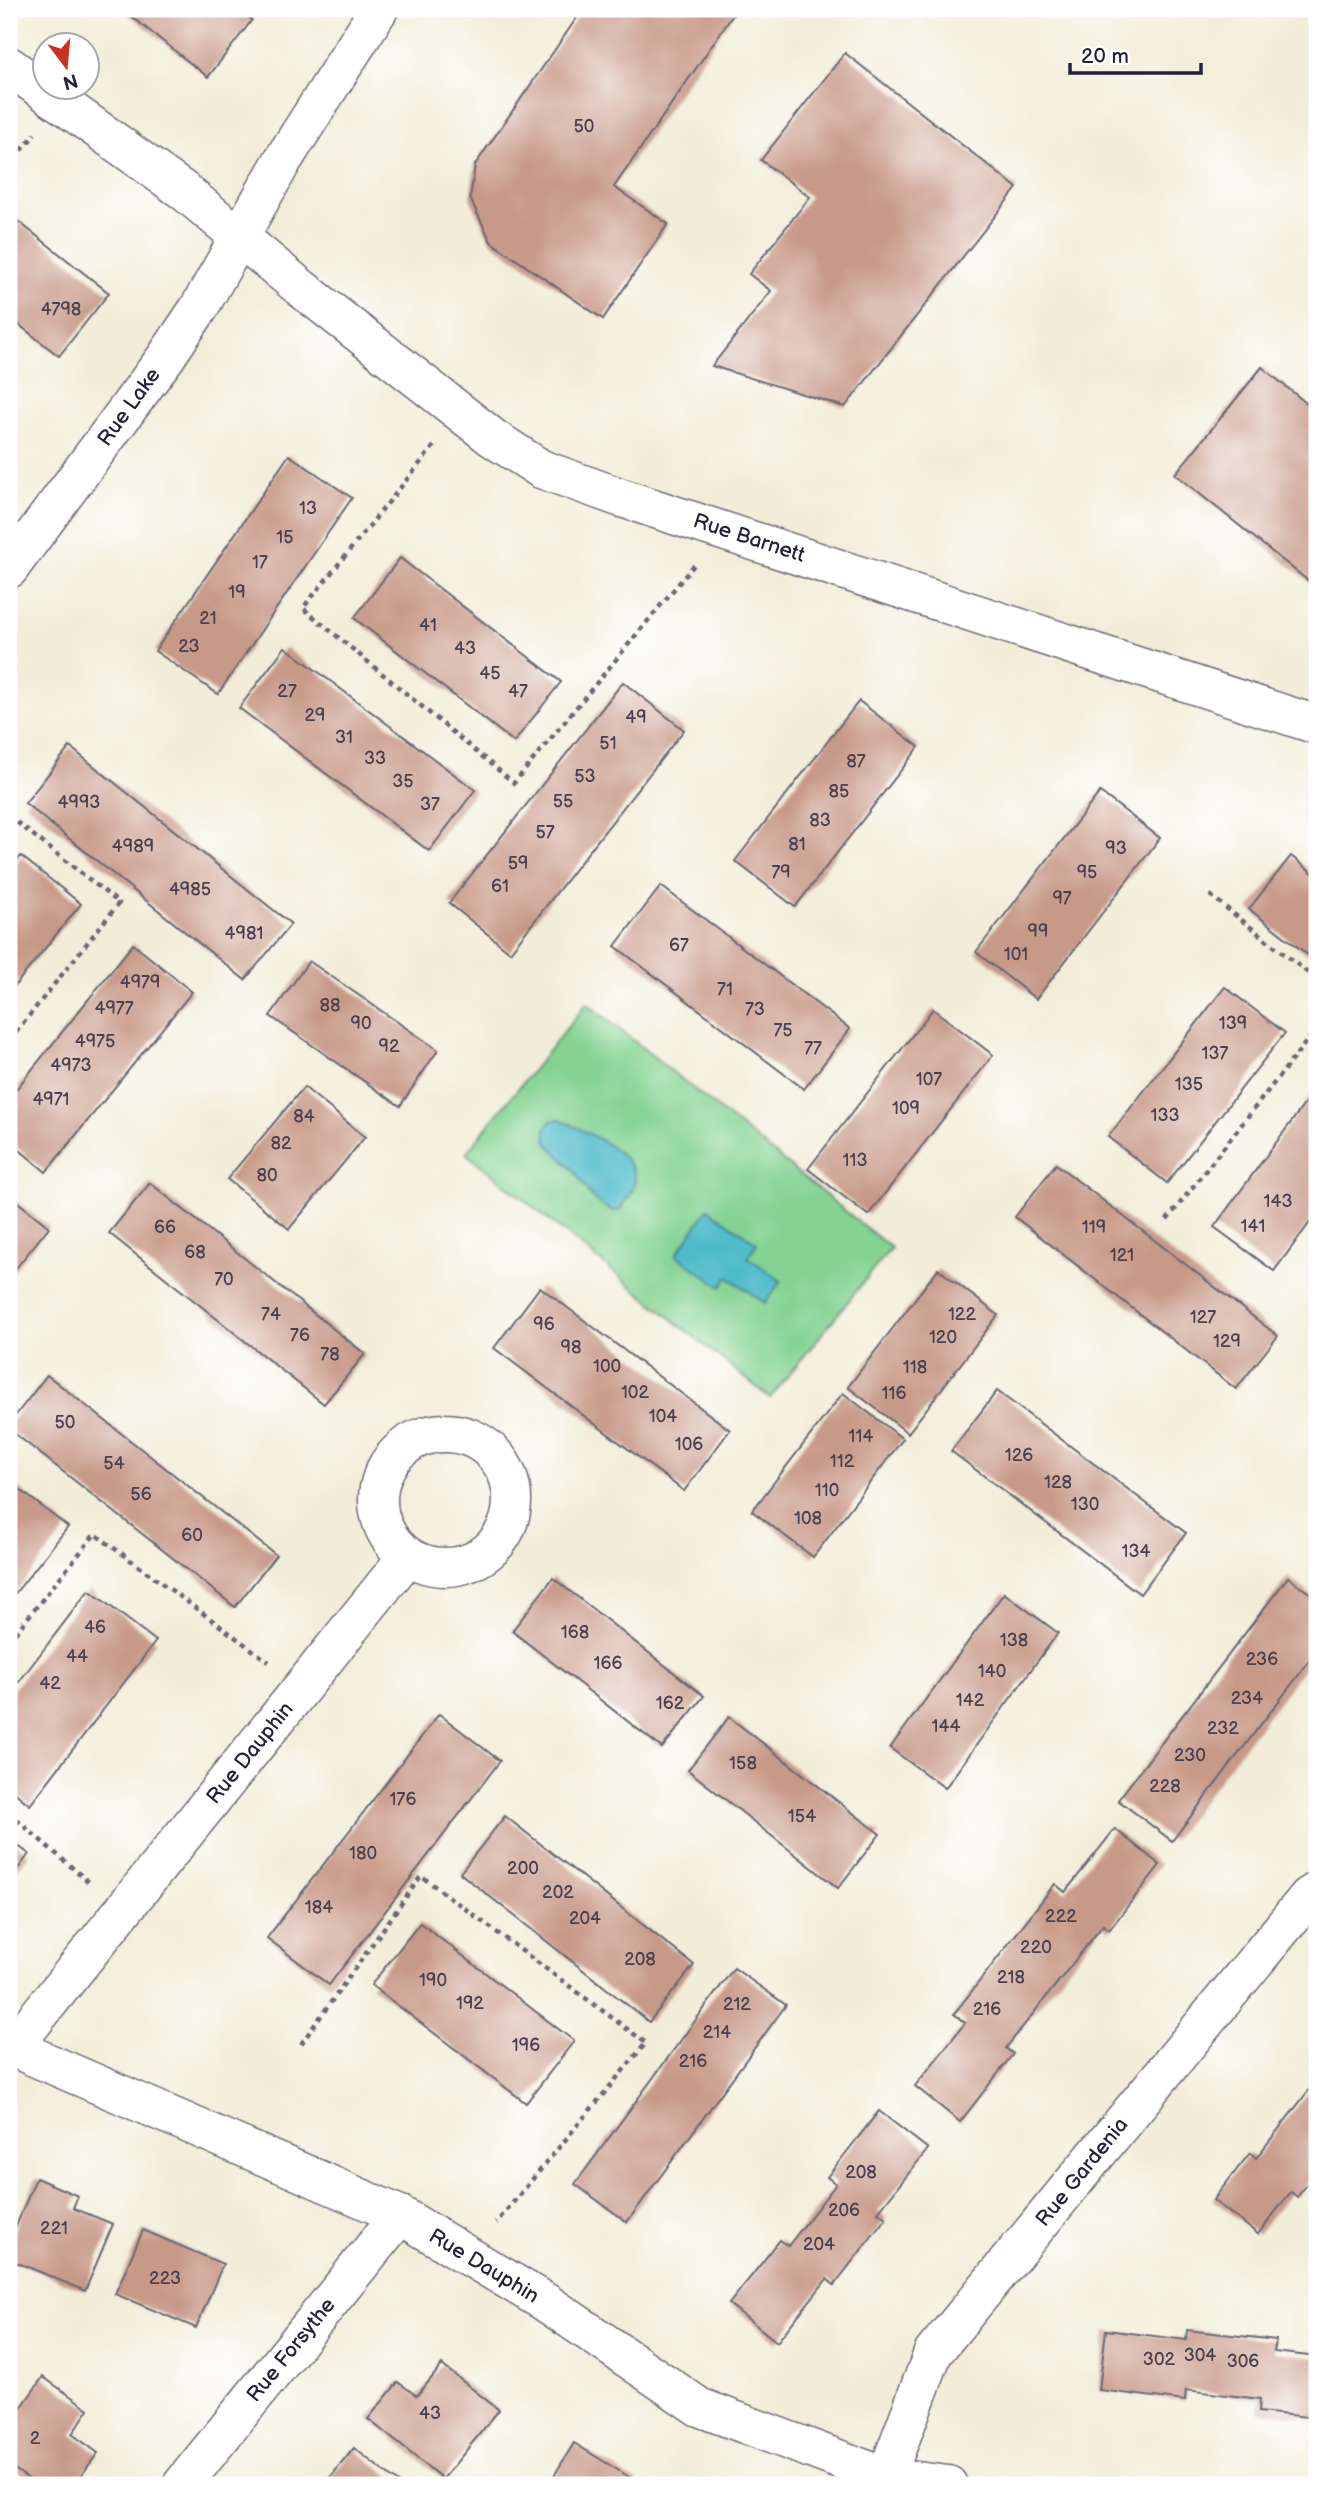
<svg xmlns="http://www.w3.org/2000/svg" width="1326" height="2494" font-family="'Balsamiq Sans',sans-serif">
	<rect width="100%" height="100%" fill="#fff"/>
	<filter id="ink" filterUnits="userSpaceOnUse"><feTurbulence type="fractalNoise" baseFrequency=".0143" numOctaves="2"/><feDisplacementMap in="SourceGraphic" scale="14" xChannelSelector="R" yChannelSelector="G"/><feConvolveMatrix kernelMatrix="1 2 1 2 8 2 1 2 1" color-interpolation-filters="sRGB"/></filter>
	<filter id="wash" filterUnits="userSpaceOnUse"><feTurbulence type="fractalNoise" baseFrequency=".00686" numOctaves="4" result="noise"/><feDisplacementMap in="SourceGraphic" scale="28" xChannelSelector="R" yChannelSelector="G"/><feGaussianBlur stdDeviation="1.57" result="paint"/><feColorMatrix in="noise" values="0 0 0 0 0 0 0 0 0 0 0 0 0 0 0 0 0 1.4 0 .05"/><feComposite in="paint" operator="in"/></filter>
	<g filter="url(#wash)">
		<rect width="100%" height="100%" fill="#f1edd8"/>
		<path fill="#84d393" stroke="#537a67" stroke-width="2" d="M587,1003L891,1248L770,1398L466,1153Z"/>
		<g fill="#4fbbca" stroke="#386e82" stroke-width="2">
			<path d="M560,1119C582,1131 635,1151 635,1180C635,1190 625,1201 620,1210L612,1211L600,1204L589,1193L575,1172L547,1143L545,1129L551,1121Z"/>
			<path d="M708,1209L757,1243L748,1257L781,1281L765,1303L728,1277L721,1287L676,1255Z"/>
		</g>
		<g id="blocks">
			<g fill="#c79988">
				<path d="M122,9H238L252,20L208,77Z"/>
				<path d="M583,9H737L614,187L668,224L603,319L491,242L470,198L475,165Z"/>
				<path d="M845,53L1017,188L845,407L712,366L771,291L749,274L810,197L761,160Z"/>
				<path d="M9,214L109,293L59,356L9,317Z"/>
				<path d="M1262,367L1317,412V588L1175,474Z"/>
				<path d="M289,455L352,498L218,694L155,651Z"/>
				<path d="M400,558L561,682L514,742L354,618Z"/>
				<path d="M285,647L475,790L429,851L239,708Z"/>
				<path d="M623,682L684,730L510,952L449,903Z"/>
				<path d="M859,701L919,747L795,907L735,861Z"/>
				<path d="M70,747L291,924L245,980L25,803Z"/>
				<path d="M1100,792L1160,838L1036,999L976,952Z"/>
				<path d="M21,856L81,904L9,993V871Z"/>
				<path d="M1291,856L1317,876V962L1249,909Z"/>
				<path d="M661,886L850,1029L804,1089L615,946Z"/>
				<path d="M133,944L192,992L46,1172L9,1141V1098Z"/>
				<path d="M309,961L438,1050L400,1106L270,1016Z"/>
				<path d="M1225,987L1285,1033L1167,1183L1108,1137Z"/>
				<path d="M933,1009L993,1055L868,1215L808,1169Z"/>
				<path d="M304,1087L365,1137L289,1229L227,1179Z"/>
				<path d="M1317,1087V1213L1274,1271L1214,1227Z"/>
				<path d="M1056,1164L1278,1336L1236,1389L1015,1217Z"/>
				<path d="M150,1183L365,1354L324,1404L109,1233Z"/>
				<path d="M9,1195L49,1227L9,1277Z"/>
				<path d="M938,1269L998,1315L908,1433L848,1387Z"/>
				<path d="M540,1287L730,1430L684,1491L494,1348Z"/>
				<path d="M47,1375L276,1555L235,1607L9,1429V1424Z"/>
				<path d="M997,1391L1186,1533L1140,1594L951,1451Z"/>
				<path d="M843,1393L903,1439L813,1557L752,1511Z"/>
				<path d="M9,1481L68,1527L9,1601Z"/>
				<path d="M1288,1577L1317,1599V1651L1172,1841L1118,1800Z"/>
				<path d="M553,1578L704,1696L662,1748L512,1631Z"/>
				<path d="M89,1590L156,1641L30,1805L9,1788V1695Z"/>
				<path d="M1004,1593L1058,1633L945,1788L890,1748Z"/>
				<path d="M439,1714L500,1761L329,1985L267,1938Z"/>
				<path d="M729,1717L880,1834L838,1888L688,1770Z"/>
				<path d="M505,1816L694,1965L649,2022L460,1873Z"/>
				<path d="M1115,1829L1160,1865L1109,1930L1103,1925L1006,2048L1013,2054L960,2122L915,2086L965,2023L954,2014L1055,1884L1065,1892Z"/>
				<path d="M9,1839L29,1854L9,1881Z"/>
				<path d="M420,1923L574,2041L526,2103L371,1985Z"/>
				<path d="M734,1968L786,2005L627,2222L575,2184Z"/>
				<path d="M1317,2080V2172L1297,2197L1291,2192L1258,2234L1213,2200L1250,2153L1256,2158Z"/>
				<path d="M879,2111L928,2149L878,2212L886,2218L834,2285L827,2279L777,2342L729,2304L780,2240L788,2246L836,2184L827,2177Z"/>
				<path d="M36,2178L78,2196L73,2208L113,2224L85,2291L9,2259V2243Z"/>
				<path d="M143,2230L223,2264L196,2328L115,2294Z"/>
				<path d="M1106,2330L1186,2340L1187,2330L1276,2340L1274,2352L1317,2357V2418L1259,2412L1260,2399L1186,2390L1185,2401L1099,2390Z"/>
				<path d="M442,2365L499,2410L443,2479L368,2419L398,2382L417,2396Z"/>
				<path d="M43,2377L89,2409L72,2434L98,2453L74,2485H37L9,2465V2425Z"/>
				<path d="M574,2443L642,2485L549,2484Z"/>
				<path d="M354,2448L401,2485H324Z"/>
			</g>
		</g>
	</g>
	<g filter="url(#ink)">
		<use href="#blocks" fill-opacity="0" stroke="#6a6972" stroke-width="2"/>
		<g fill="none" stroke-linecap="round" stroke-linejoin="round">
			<defs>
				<g id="minor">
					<path d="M9,66L184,191L301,288L493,438L541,469L619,497L1317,725"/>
					<path d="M9,569L166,357L199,308L283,160L379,9"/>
					<circle cx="445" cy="1500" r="67"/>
					<path d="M9,2046L400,2215L545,2302L699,2407L886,2477L948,2485"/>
					<path d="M13,2047L407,1557"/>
					<path d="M886,2477L933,2353L1308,1897L1317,1891"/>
					<path d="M182,2485L400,2215"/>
				</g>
			</defs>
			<use href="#minor" stroke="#6a6972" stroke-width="41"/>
			<g stroke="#6a6972" stroke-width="4.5" stroke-dasharray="5 5" stroke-linecap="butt">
				<path d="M9,166L35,134"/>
				<path d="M434,446L303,608L514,783L694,565"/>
				<path d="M9,816L119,903L9,1041"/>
				<path d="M1210,895L1317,980"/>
				<path d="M1167,1220L1317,1028"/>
				<path d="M9,1641L95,1534L269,1662"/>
				<path d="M9,1813L90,1883"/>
				<path d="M301,2044L421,1876L646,2043L496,2223"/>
			</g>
			<use href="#minor" stroke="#fff" stroke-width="38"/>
		</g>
	</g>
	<g text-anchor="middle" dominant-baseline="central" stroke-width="5" stroke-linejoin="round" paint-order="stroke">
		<g font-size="18" fill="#4b404e">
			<text x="584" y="126">50</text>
			<text x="61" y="309">4798</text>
			<text x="308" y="508">13</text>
			<text x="285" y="537">15</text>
			<text x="260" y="562">17</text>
			<text x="237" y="592">19</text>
			<text x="208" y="618">21</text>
			<text x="428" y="625">41</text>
			<text x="189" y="646">23</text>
			<text x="465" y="648">43</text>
			<text x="490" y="673">45</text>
			<text x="287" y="691">27</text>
			<text x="518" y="691">47</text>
			<text x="315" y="715">29</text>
			<text x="636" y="717">49</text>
			<text x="344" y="737">31</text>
			<text x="608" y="743">51</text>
			<text x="375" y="758">33</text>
			<text x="856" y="761">87</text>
			<text x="585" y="776">53</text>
			<text x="403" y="781">35</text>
			<text x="839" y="791">85</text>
			<text x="563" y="801">55</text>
			<text x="79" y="802">4993</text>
			<text x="430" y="804">37</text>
			<text x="820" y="820">83</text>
			<text x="545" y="832">57</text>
			<text x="797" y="844">81</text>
			<text x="133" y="846">4989</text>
			<text x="1116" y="848">93</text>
			<text x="518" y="863">59</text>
			<text x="781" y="872">79</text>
			<text x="1087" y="872">95</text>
			<text x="500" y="886">61</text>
			<text x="190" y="889">4985</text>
			<text x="1062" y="898">97</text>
			<text x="1038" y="931">99</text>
			<text x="244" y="933">4981</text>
			<text x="679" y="945">67</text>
			<text x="1016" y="954">101</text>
			<text x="140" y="982">4979</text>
			<text x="725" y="989">71</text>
			<text x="330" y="1005">88</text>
			<text x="114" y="1008">4977</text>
			<text x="755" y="1009">73</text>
			<text x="361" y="1023">90</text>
			<text x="1233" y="1023">139</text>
			<text x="783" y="1030">75</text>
			<text x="95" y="1041">4975</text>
			<text x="389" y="1046">92</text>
			<text x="813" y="1048">77</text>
			<text x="1215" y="1053">137</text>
			<text x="71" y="1065">4973</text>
			<text x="929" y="1079">107</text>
			<text x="1189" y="1084">135</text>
			<text x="51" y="1099">4971</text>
			<text x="906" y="1108">109</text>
			<text x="1165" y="1115">133</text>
			<text x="304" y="1116">84</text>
			<text x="281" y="1143">82</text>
			<text x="855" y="1160">113</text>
			<text x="267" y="1175">80</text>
			<text x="1278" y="1201">143</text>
			<text x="1253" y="1226">141</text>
			<text x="165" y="1227">66</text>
			<text x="1094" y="1227">119</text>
			<text x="195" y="1252">68</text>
			<text x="1122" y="1255">121</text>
			<text x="224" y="1279">70</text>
			<text x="271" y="1314">74</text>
			<text x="962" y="1314">122</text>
			<text x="1203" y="1317">127</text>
			<text x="544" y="1324">96</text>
			<text x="300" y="1335">76</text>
			<text x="943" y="1337">120</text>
			<text x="1227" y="1341">129</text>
			<text x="571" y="1347">98</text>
			<text x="330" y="1354">78</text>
			<text x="607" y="1366">100</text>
			<text x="915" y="1367">118</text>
			<text x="635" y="1392">102</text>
			<text x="894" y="1393">116</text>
			<text x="663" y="1416">104</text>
			<text x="65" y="1422">50</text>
			<text x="861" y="1436">114</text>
			<text x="689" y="1444">106</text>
			<text x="1019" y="1455">126</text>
			<text x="842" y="1461">112</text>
			<text x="114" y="1463">54</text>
			<text x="1058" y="1482">128</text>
			<text x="827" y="1490">110</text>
			<text x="141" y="1494">56</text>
			<text x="1085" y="1504">130</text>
			<text x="808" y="1518">108</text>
			<text x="192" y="1535">60</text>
			<text x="1136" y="1551">134</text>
			<text x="95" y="1627">46</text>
			<text x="575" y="1632">168</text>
			<text x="1014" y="1640">138</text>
			<text x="77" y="1656">44</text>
			<text x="1262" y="1659">236</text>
			<text x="608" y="1663">166</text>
			<text x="992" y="1671">140</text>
			<text x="50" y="1683">42</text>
			<text x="1247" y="1698">234</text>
			<text x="970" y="1700">142</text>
			<text x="670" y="1703">162</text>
			<text x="946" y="1726">144</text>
			<text x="1223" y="1728">232</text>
			<text x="1190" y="1755">230</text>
			<text x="743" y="1763">158</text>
			<text x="1165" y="1786">228</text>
			<text x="403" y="1799">176</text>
			<text x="802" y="1816">154</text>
			<text x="363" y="1853">180</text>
			<text x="523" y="1868">200</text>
			<text x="558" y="1892">202</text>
			<text x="319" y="1907">184</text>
			<text x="1061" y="1916">222</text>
			<text x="585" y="1918">204</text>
			<text x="1036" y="1947">220</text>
			<text x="640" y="1959">208</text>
			<text x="1011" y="1977">218</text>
			<text x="433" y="1980">190</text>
			<text x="470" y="2003">192</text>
			<text x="737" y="2004">212</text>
			<text x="987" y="2009">216</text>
			<text x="717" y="2032">214</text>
			<text x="526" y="2045">196</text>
			<text x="693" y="2061">216</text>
			<text x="861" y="2172">208</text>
			<text x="844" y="2210">206</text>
			<text x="54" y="2228">221</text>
			<text x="819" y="2244">204</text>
			<text x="165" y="2278">223</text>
			<text x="1200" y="2355">304</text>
			<text x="1159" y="2359">302</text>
			<text x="1243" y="2361">306</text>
			<text x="430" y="2413">43</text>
			<text x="35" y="2438">2</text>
		</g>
		<g font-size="21" fill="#22223b" stroke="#fff">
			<text transform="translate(129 407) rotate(-54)">Rue Lake</text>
			<text transform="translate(749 538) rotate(18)">Rue Barnett</text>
			<text transform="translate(250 1753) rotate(-51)">Rue Dauphin</text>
			<text transform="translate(1082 2172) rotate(-51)">Rue Gardenia</text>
			<text transform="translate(484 2266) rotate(31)">Rue Dauphin</text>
			<text transform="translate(291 2350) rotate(-51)">Rue Forsythe</text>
		</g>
	</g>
	<rect width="1326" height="2494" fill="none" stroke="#fff" stroke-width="35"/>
	<g transform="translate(66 66) rotate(164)"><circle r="33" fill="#ffffff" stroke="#a7a7b1" stroke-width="2"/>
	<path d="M0-5L12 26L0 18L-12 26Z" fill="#c8321e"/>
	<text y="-10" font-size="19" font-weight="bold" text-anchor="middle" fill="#22223b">N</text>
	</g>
	<path d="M1070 63v10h131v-10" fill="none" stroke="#22223b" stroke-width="3.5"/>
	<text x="1081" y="63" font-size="21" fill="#22223b" stroke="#ffffff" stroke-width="5" paint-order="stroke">20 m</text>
</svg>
